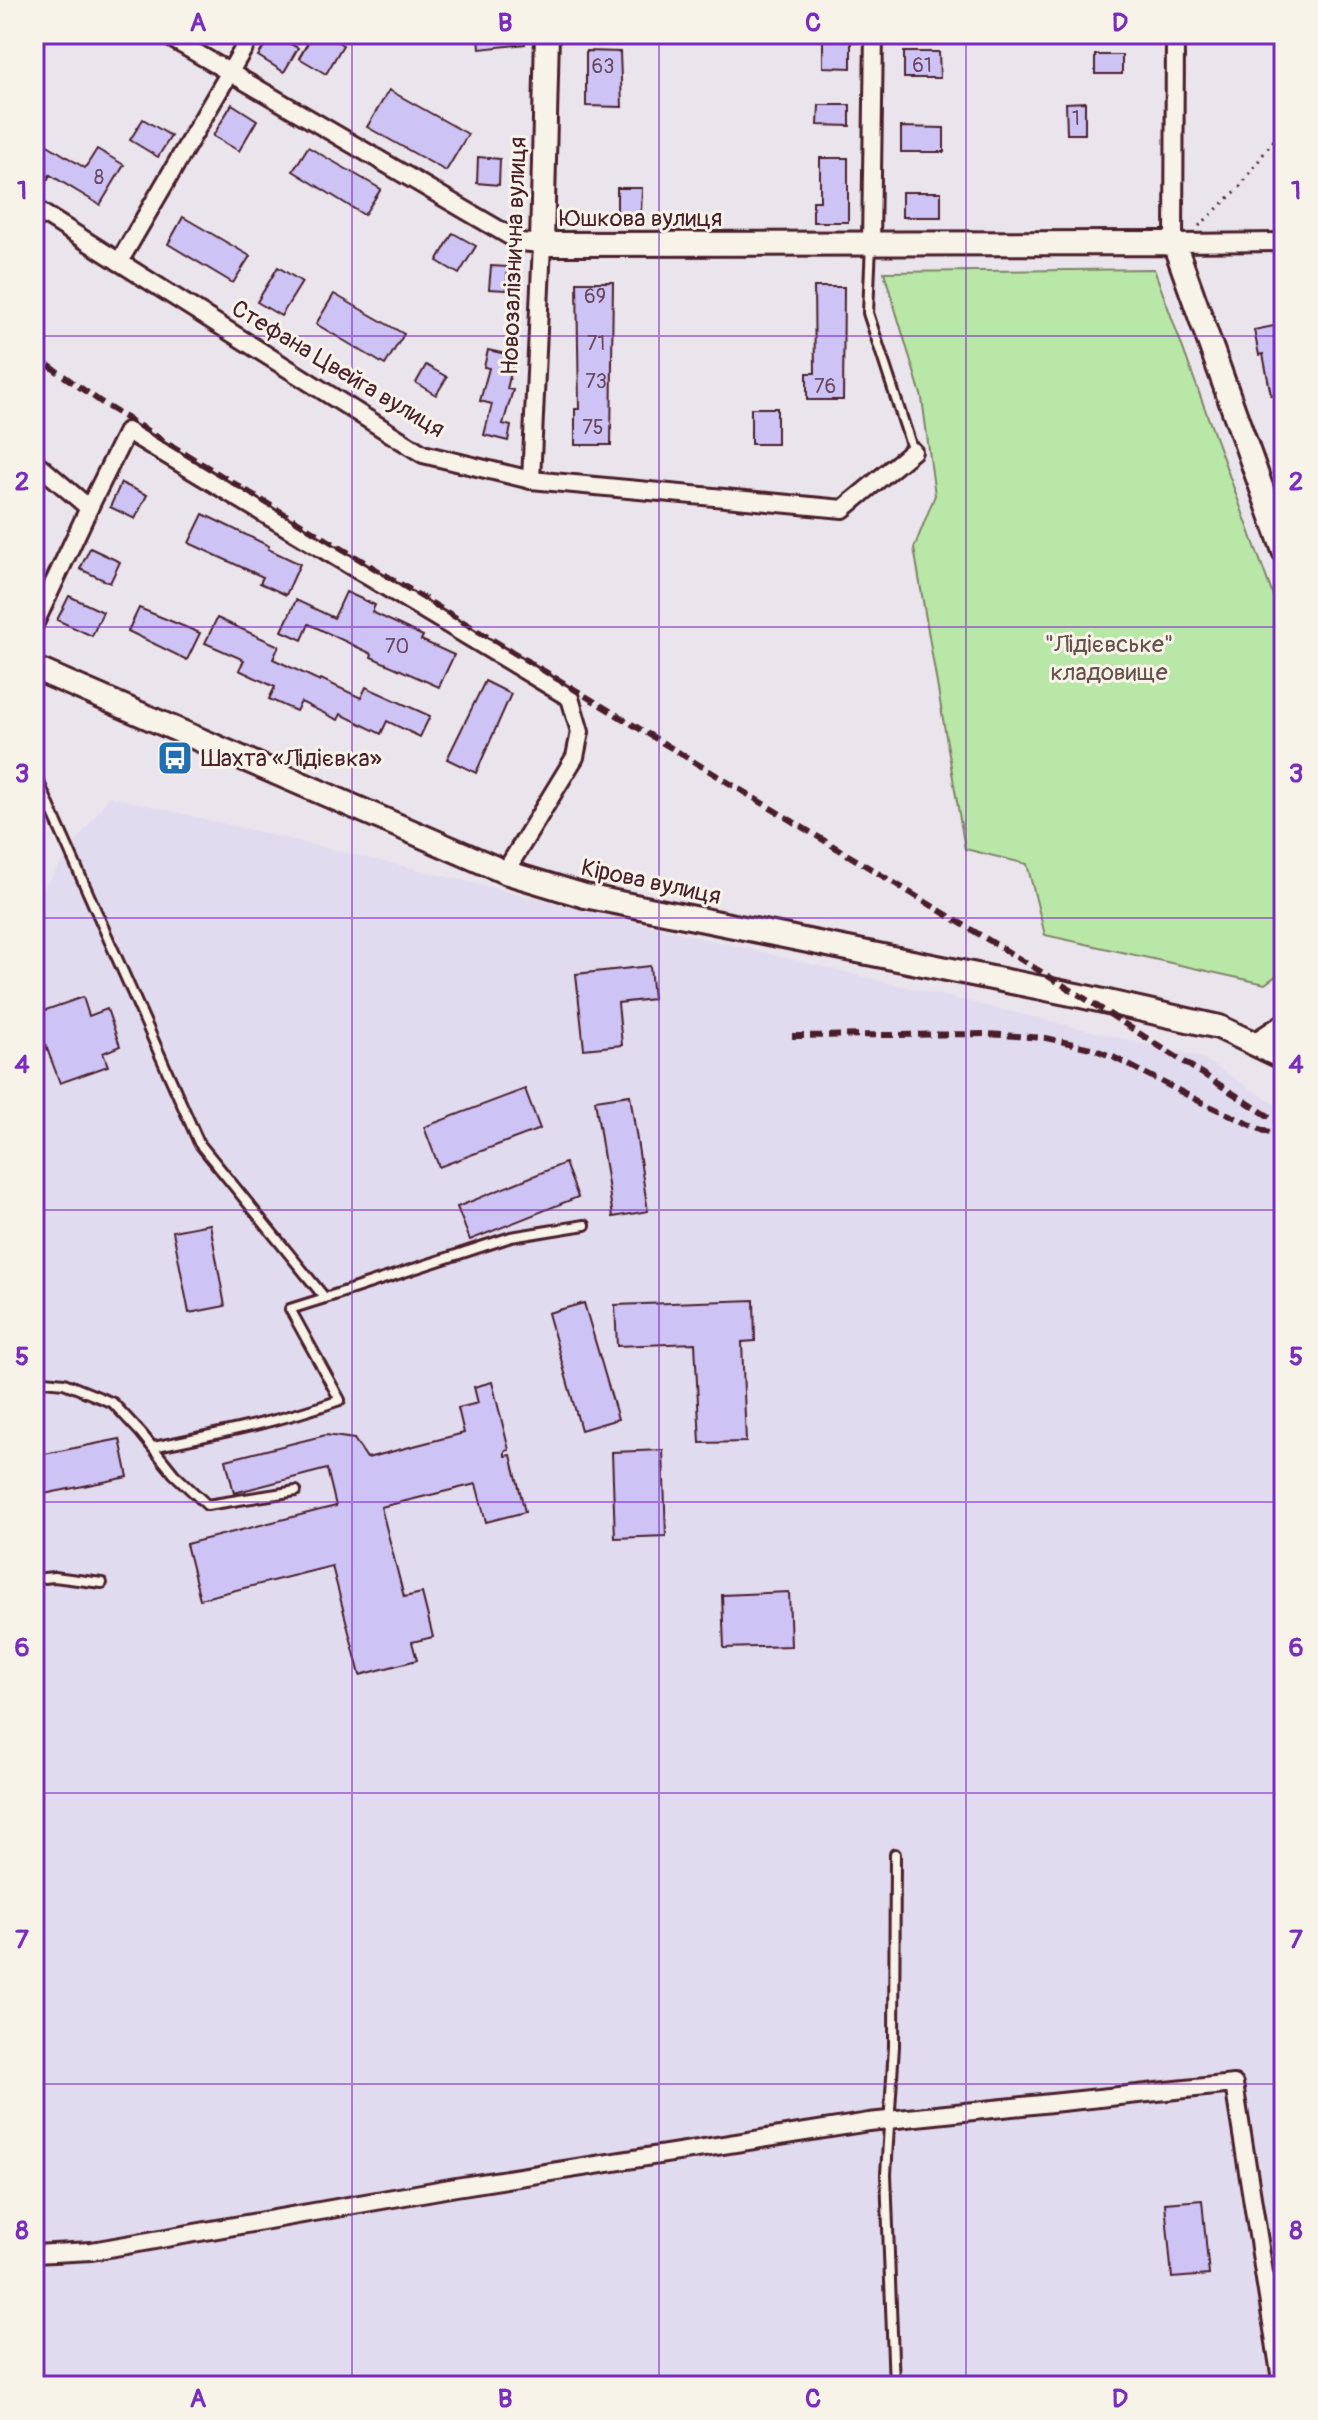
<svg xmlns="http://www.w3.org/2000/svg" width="1318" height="2420" font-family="Pangolin,sans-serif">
	<rect width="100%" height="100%" fill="#eae5ec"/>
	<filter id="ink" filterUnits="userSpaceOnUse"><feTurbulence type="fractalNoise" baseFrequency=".0125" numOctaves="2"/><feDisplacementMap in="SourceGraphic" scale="16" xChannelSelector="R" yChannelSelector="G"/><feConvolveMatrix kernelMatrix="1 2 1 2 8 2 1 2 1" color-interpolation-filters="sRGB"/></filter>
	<g filter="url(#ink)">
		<path fill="#e1dbef" d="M109,796L1201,1057L1284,1110V2386H34V901Z"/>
		<path fill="#b8e7a7" stroke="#818369" stroke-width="2" d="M1154,269L1284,626V970L1265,984L1045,935L1027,864L965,849L914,548L935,495L922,398L884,272Z"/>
		<g fill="#cdc3f5" stroke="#4a1f2b" stroke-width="2">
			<path d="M272,34L298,48L284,72L258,56Z"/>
			<path d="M313,34H324L343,45L326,74L299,58Z"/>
			<path d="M479,34H525V44L480,49Z"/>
			<path d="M823,35L851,36V68L823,67Z"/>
			<path d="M586,51L620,52L622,107L586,106Z"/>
			<path d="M904,52H939L940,78H904Z"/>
			<rect x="1095" y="55" width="27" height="19"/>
			<path d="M389,90L468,134L446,171L367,127Z"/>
			<path d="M1085,102V134H1067L1066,103Z"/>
			<path d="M232,104L257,120L239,151L213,136Z"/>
			<path d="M819,105H850V126L818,125Z"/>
			<path d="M143,119L171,136L158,157L130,140Z"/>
			<path d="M901,127L944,128V152H901Z"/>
			<path d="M41,141L85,168L97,149L124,165L100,205L50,175L44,186L34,180V153Z"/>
			<path d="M308,147L381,189L364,215L293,171Z"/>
			<path d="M478,157L500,159L499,185L477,183Z"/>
			<path d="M820,158H848V222H813V201H820Z"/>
			<path d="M617,188H642L641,217H617Z"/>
			<rect x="902" y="192" width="39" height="25"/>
			<path d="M183,217L250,256L233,283L168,244Z"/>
			<path d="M453,233L476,246L459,274L437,261Z"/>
			<path d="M491,266L508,267L506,290L489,289Z"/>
			<path d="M278,267L302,282L281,316L257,302Z"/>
			<path d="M577,282H613L611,445H575V409H579Z"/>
			<path d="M814,287H844L843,400H807V373H815Z"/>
			<path d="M334,294L404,334L385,365L316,324Z"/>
			<path d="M1284,324V392L1271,395L1263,354L1259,355L1254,330Z"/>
			<path d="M488,350L515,356L507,389L513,390L503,424L511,426L508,441L484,435L492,404L480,401L489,368L484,367Z"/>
			<path d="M426,365L447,377L436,395L416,383Z"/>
			<rect x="751" y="408" width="26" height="36"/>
			<path d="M121,483L147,495L135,519L110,507Z"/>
			<path d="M203,514L269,546L268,549L300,564L286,595L260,583L263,577L189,543Z"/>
			<path d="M90,548L120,562L110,583L80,569Z"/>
			<path d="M346,592L375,605L372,612L423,636L421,640L454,655L439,687L371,657L372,654L309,624L302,640L282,631L296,600L334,618Z"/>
			<path d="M69,596L103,612L92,636L57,620Z"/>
			<path d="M139,608L200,633L187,660L128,631Z"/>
			<path d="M217,618L279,646L273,659L320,681L321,679L361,698L366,687L430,716L420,737L387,721L381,734L341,714L338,720L301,702L296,711L269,699L275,687L239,670L244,660L205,643Z"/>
			<path d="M485,681L511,694L476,773L447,759Z"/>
			<path d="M650,966L653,999L618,1003L622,1045L584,1049L576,974Z"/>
			<path d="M83,997L89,1016L107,1009L120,1046L103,1053L108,1066L60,1083L34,1014Z"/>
			<path d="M525,1089L540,1129L439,1167L424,1127Z"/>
			<path d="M630,1095L648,1211L613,1217L595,1100Z"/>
			<path d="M565,1163L578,1197L470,1240L457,1207Z"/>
			<path d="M210,1224L225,1306L189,1313L173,1231Z"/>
			<path d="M754,1300L755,1341L742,1342L746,1442L700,1443L695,1343L617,1346L615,1305Z"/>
			<path d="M584,1303L618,1419L581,1430L548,1313Z"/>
			<path d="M492,1382L509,1450L505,1451V1456L511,1455L525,1512L486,1522L476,1484L381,1507L404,1597L422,1593L433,1637L412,1642L417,1660L360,1675L332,1566L200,1599L186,1544L336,1506L327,1469L234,1493L226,1460L326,1435L354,1439L367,1458L464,1433L458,1408L478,1403L474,1387Z"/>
			<path d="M120,1439L128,1477L34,1496V1456Z"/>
			<path d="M663,1450L666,1536L615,1538L612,1452Z"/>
			<path d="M789,1592L791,1646L724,1648L722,1595Z"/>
			<path d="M1202,2200L1209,2275L1172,2278L1165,2203Z"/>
		</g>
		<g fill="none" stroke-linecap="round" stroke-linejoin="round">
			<defs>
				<g id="service">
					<path d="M871,244L868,313L913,451"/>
					<path d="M34,771L199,1143L325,1298L511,1237L585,1225"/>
					<path d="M34,1380L64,1383L113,1403L141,1433L174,1474L207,1505L296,1491"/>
					<path d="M153,1447C216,1434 279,1422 340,1400L290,1309L325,1298"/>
					<path d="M34,1579L54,1577L102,1583"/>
					<path d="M894,2386L886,2174L894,2046L895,1854"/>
				</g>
				<g id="minor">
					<path d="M164,34L508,235L520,242L542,244L531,480"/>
					<path d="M1175,34L1174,243L1284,242"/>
					<path d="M34,208L423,454L531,480L843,509L913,451"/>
					<path d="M871,243L874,34"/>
					<path d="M119,262L252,34"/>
					<path d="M34,461L89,508L34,625"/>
					<path d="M89,508L127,431L570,698L580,732L575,757L505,872"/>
					<path d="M34,2254L92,2251L456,2187L869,2122L1234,2084L1282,2386"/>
				</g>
				<g id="secondary">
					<path d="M547,34L542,244L1174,243L1284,551"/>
					<path d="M34,668L505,872L585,896L1081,996L1219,1027L1284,1058"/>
					<path d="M1258,1043L1284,1026"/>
				</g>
			</defs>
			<use href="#service" stroke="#4a1f2b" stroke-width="14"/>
			<use href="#minor" stroke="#4a1f2b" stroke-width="22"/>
			<use href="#secondary" stroke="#4a1f2b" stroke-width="28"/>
			<path stroke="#4a1f2b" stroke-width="3" stroke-dasharray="2 6" stroke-linecap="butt" d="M1199,226L1240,187L1284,125"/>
			<use href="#service" stroke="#f7f3e8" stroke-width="8"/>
			<use href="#minor" stroke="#f7f3e8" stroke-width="16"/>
			<use href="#secondary" stroke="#f7f3e8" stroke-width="22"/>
			<g stroke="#4a1f2b" stroke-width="6" stroke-dasharray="12 6" stroke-linecap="butt">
				<path d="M34,355L108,407L1081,996L1284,1126"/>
				<path d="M792,1036L986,1034L1046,1038L1091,1048L1113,1057L1203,1103L1284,1140"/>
			</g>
		</g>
	</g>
	<path fill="none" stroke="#7b2cbf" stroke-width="2" stroke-opacity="0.55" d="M352,34V2386M659,34V2386M966,34V2386M34,336H1284M34,627H1284M34,918H1284M34,1210H1284M34,1502H1284M34,1793H1284M34,2084H1284"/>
	<defs>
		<symbol id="bus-square" viewBox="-11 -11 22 22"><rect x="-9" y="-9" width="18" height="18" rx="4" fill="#1f6fb2" stroke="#f7f3e8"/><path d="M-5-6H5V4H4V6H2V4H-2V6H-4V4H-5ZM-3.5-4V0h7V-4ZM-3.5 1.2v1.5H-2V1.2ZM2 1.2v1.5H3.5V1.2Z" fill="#fff"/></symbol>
	</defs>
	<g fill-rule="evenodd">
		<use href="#bus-square" x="155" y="738" width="40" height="40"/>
	</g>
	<g text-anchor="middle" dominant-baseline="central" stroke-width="6" stroke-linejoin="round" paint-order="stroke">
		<g font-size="20" fill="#6b485e">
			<text x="922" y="65">61</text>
			<text x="603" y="66">63</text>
			<text x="1076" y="118">1</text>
			<text x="99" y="177">8</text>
			<text x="595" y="296">69</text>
			<text x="596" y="343">71</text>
			<text x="596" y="381">73</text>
			<text x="825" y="386">76</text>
			<text x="593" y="427">75</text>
			<text x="397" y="646">70</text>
		</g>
		<g font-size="24" fill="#4a1f2b" stroke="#f7f3e8">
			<text x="641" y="218">Юшкова вулиця</text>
			<text transform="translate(514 256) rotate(-88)">Новозалізнична вулиця</text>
			<text transform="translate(338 369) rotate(31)">Стефана Цвейга вулиця</text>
			<text transform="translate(651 882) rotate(12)">Кірова вулиця</text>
		</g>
		<g font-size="24" fill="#66514a" stroke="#f7f3e8">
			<text x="1109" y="644">"Лідієвське"<tspan x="1109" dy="28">кладовище</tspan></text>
		</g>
		<g font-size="24" fill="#4a1f2b" stroke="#f7f3e8" text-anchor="start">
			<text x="201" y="758">Шахта «Лідієвка»</text>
		</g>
	</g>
	<rect width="1318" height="2420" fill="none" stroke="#f7f3e8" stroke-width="88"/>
	<rect x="44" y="44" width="1230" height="2332" fill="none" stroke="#7b2cbf" stroke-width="3"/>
	<g font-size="26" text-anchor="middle" font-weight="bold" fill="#7b2cbf">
		<text x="198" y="31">A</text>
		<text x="505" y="31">B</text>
		<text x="813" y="31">C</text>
		<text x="1120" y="31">D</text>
		<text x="22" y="199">1</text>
		<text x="1296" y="199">1</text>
		<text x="22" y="490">2</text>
		<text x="1296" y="490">2</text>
		<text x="22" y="782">3</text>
		<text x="1296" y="782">3</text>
		<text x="22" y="1073">4</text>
		<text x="1296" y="1073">4</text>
		<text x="22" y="1365">5</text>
		<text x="1296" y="1365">5</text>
		<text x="22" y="1656">6</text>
		<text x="1296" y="1656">6</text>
		<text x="22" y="1948">7</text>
		<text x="1296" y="1948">7</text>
		<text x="22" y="2239">8</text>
		<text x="1296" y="2239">8</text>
		<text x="198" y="2407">A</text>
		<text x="505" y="2407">B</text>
		<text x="813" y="2407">C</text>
		<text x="1120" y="2407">D</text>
	</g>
</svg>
